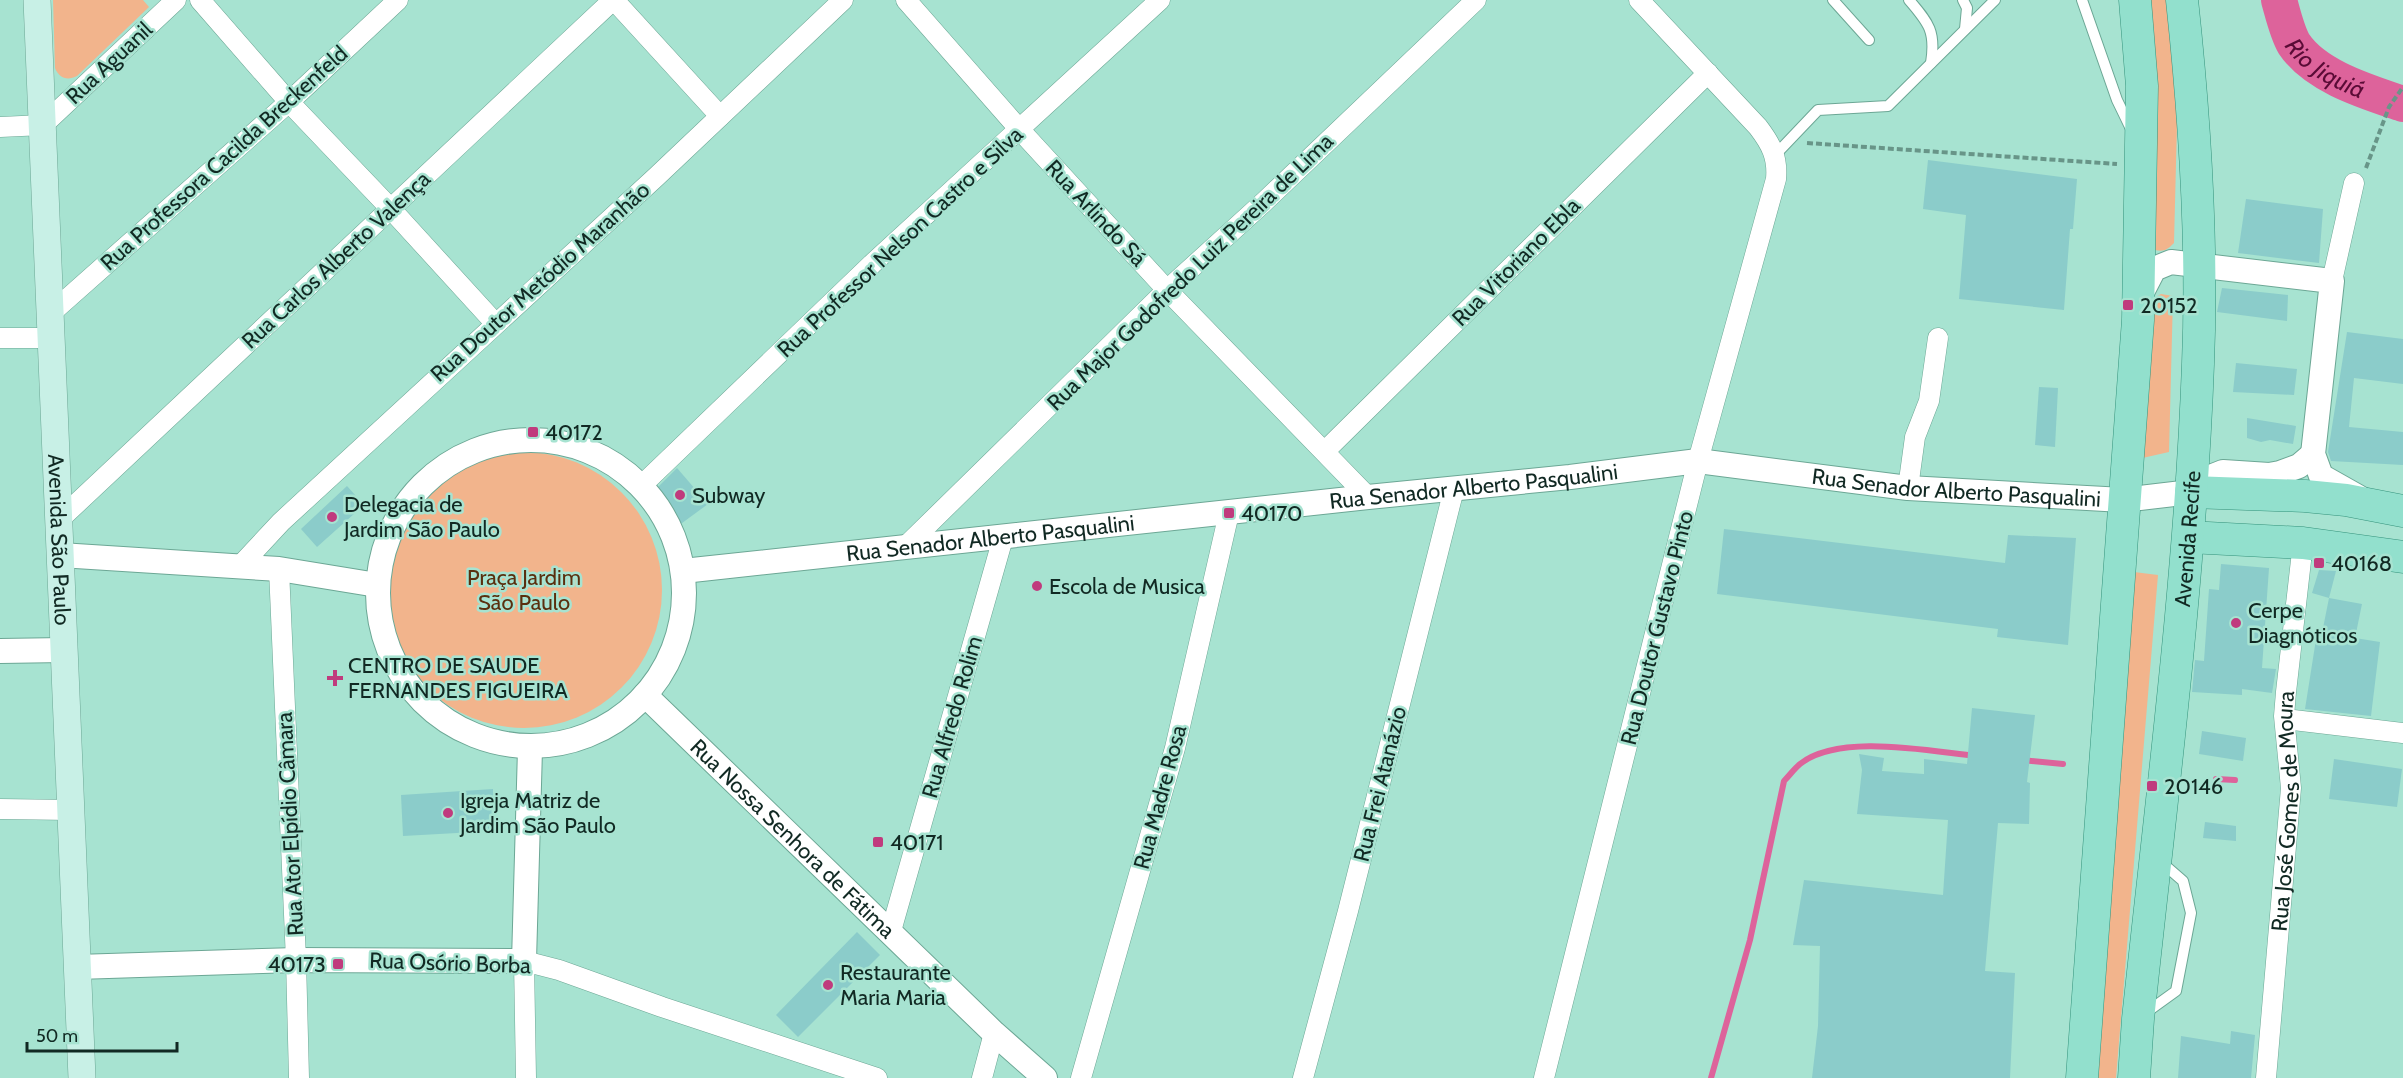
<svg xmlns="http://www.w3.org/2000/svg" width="2403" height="1078" font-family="Cabin,sans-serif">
	<rect width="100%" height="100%" fill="#a7e3d1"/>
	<g fill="#f2b48c">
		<path d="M53,0H143L149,7L77,76C67,81 59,78 55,68Z"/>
		<path d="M2149,0H2175L2177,124L2174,243C2167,250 2164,252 2155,250Z"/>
		<path d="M2161,294L2173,296L2169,452L2138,459L2152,299Z"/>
		<circle cx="524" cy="590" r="138"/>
		<path d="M2134,572L2158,575L2116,1078H2094Z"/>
	</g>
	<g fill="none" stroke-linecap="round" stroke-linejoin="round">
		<g stroke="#dd639b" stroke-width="6">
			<path d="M2022,760L2063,764"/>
			<path d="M2216,779L2235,780"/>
			<path d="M1711,1078L1750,940L1784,781C1789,776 1794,769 1800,764C1839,733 1928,751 1976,756"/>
		</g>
		<path stroke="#dd639b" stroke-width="36" id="s1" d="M2279,0C2283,14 2287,32 2294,44C2316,77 2368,92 2403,104"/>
	</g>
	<g fill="#8bccca">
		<path d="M1928,160L2077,179L2073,229H2070L2064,310L1959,299L1966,215L1923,209Z"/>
		<path d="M2246,199L2323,209L2319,263L2238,253Z"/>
		<path d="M2222,288L2288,295L2287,321L2217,312Z"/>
		<path d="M2347,332L2403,339V384L2354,378L2349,427L2403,432V465L2331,461L2328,452Z"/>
		<path d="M2236,363L2297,369L2294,395L2233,392Z"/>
		<path d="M2039,387L2058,388L2055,447L2035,445Z"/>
		<path d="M2247,418L2296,426L2293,444L2270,440L2261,442L2247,438Z"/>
		<path d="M677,468L708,504L678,526L657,488Z"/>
		<path d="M347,486L364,505L317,547L301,529Z"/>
		<path d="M1724,529L2005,563L2008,535L2076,538L2068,645L1997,637L1998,629L1717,594Z"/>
		<path d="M2221,564L2269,568L2262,668L2276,669L2272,693L2242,689V695L2192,692L2195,660L2204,661L2209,589L2219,590Z"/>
		<path d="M2319,570L2336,571L2329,598L2312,593Z"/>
		<path d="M2329,598L2362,604L2355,638L2380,642L2371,716L2305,709L2317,633H2322Z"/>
		<path d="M1972,708L2035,715L2027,782L2030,783L2029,824L1998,823L1985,971L2015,973L2010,1078H1812L1818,1026L1820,946L1793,945L1804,880L1943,895L1948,820L1857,814L1862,770L1859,754L1884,758L1882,771L1924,774V759L1967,764Z"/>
		<path d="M2202,731L2246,738L2243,761L2199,754Z"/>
		<path d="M2334,759L2402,769L2397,807L2329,799Z"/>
		<path d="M493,789V831L403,836L401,795Z"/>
		<path d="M2205,822L2236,826V841L2203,838Z"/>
		<path d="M857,932L880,955L798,1037L776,1015Z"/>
		<path d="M2231,1031L2255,1035L2251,1078H2178L2181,1036L2230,1044Z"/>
	</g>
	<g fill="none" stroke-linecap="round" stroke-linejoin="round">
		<defs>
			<g id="service">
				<path d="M1833,0L1869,40"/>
				<path d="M1909,0C1929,23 1936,32 1931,63"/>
				<path d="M1963,0L1967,8L1965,29"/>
				<path d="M2082,0L2117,100L2132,131"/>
				<path d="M1776,154L1818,110L1888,106L1995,0"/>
				<path d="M2144,1014L2176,991L2191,913L2183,881L2160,861"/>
			</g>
			<g id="minor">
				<path d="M200,0L289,102L390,208L495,323"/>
				<path d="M614,0L720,116"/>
				<path d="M906,0L1020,130L1167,290L1368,497"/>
				<path d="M0,127L43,125L176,0"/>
				<path d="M2332,281L2354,183"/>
				<path d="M50,314L289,102L398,0"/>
				<path d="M0,338H51"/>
				<path d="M1325,451L1708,73"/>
				<path d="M641,486L872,264L1160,0"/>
				<path d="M1908,488L1915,437L1929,401L1938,338"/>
				<path d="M59,520L613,0"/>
				<path d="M905,547L1167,290L1264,202L1476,0"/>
				<path d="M240,566L281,522L656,177L843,0"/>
				<path d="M279,569L296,960L299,1078"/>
				<path d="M2285,719L2403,733"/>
				<path d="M0,809L71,810"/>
				<path d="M891,931L1003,538"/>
				<path d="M526,1078L524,961L559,970L662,1007L877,1078"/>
				<path d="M982,1078L994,1033"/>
				<path d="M1081,1078L1175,748L1229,513"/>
				<path d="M1303,1078L1348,911L1454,489"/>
				<path d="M1544,1078L1698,461L1776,179C1778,157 1771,144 1758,127L1639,0"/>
				<path id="s2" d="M2266,1078L2291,788L2284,716L2286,692L2303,543"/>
			</g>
			<g id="tertiary">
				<path d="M2140,296L2154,269L2171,262L2332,281L2313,454L2321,476L2360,498"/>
				<circle cx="531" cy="593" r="153"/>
				<path d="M60,555L279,569L377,585"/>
				<path id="s3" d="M683,571L1368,497L1570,477L1698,461L1908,488L2123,500L2191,492L2203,480L2223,472L2269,475L2280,473L2299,466L2313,454"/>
				<path d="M0,651L64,650"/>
				<path id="s4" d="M645,695L994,1033L1045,1078"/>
				<path d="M77,967L296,960L524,961L530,749"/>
			</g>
			<g id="secondary">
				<path id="s5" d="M37,0L82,1078"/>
			</g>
			<g id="primary">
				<path d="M2191,492L2305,496L2346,500L2403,511"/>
				<path d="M2189,537L2303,543L2403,557"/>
				<path d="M2082,1078L2138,320L2142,86L2135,0"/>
				<path id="s6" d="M2134,1078L2138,1019C2161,801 2190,583 2198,364C2203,243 2195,120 2182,0"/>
			</g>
		</defs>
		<use href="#service" stroke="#6ca795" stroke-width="12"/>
		<use href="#minor" stroke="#6ca795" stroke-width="21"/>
		<use href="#tertiary" stroke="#6ca795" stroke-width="26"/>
		<use href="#secondary" stroke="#6ca795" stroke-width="28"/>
		<use href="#primary" stroke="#35937c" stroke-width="33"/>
		<g stroke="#689588" stroke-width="4" stroke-dasharray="6 3" stroke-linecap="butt">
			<path d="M1807,143L2117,164"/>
			<path d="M2366,168L2389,107L2403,87"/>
		</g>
		<use href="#service" stroke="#fff" stroke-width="10"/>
		<use href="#minor" stroke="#fff" stroke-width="20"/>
		<use href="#tertiary" stroke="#fff" stroke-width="24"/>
		<use href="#secondary" stroke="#c8f0e6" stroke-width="27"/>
		<use href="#primary" stroke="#92e0cd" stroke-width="32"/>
	</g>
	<g fill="#c03b7d" stroke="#a7e3d1" stroke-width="2">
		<rect x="2122" y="299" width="12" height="12" rx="3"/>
		<rect x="527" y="426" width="12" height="12" rx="3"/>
		<circle cx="680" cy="495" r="6"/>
		<rect x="1223" y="507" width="12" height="12" rx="3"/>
		<circle cx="332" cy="517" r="6"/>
		<rect x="2313" y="557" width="12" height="12" rx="3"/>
		<circle cx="1037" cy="586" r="6"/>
		<circle cx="2236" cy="623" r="6"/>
		<path d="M332 669h6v6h6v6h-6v6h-6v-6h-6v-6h6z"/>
		<rect x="2146" y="780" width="12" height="12" rx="3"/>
		<circle cx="448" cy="813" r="6"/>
		<rect x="872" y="836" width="12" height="12" rx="3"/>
		<rect x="332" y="958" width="12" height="12" rx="3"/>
		<circle cx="828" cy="985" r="6"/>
	</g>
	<g text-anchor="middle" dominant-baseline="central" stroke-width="5" stroke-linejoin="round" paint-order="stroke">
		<g font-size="22" fill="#112923" stroke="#a7e3d1">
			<text transform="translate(109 63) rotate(-43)">Rua Aguanil</text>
			<text transform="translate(224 158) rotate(-42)">Rua Professora Cacilda Breckenfeld</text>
			<text transform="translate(1096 213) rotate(47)">Rua Arlindo Sá</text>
			<text transform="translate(900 242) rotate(-43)">Rua Professor Nelson Castro e Silva</text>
			<text transform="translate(336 260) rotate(-43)">Rua Carlos Alberto Valença</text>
			<text transform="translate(1516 262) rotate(-45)">Rua Vitoriano Ebla</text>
			<text transform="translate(1190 272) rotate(-44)">Rua Major Godofredo Luiz Pereira de Lima</text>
			<text transform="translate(540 282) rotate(-42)">Rua Doutor Metódio Maranhão</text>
			<text stroke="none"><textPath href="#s3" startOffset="795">Rua Senador Alberto Pasqualini</textPath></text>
			<text stroke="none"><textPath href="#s3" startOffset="1281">Rua Senador Alberto Pasqualini</textPath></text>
			<text stroke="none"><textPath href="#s5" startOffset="540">Avenida São Paulo</textPath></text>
			<text stroke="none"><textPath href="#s3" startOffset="309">Rua Senador Alberto Pasqualini</textPath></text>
			<text stroke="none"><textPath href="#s6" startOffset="542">Avenida Recife</textPath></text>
			<text transform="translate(1657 628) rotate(-76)">Rua Doutor Gustavo Pinto</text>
			<text transform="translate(952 717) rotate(-74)">Rua Alfredo Rolim</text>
			<text transform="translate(1380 784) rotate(-76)">Rua Frei Atanázio</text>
			<text transform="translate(1160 797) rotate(-75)">Rua Madre Rosa</text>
			<text stroke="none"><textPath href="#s2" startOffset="268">Rua José Gomes de Moura</textPath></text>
			<text transform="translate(290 824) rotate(-93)">Rua Ator Elpídio Câmara</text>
			<text stroke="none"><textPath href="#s4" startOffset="206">Rua Nossa Senhora de Fátima</textPath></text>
			<text transform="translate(450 963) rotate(2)">Rua Osório Borba</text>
		</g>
		<g font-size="22" fill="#112923" stroke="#a7e3d1" text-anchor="start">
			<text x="2140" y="305">20152</text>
			<text x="545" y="432">40172</text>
			<text x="692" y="495">Subway</text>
			<text x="344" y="504">Delegacia de<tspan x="344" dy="25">Jardim São Paulo</tspan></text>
			<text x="1241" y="513">40170</text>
			<text x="2331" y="563">40168</text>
			<text x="1049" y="586">Escola de Musica</text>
			<text x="2248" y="610">Cerpe<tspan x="2248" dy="25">Diagnóticos</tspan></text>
			<text x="348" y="665">CENTRO DE SAUDE<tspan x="348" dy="25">FERNANDES FIGUEIRA</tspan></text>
			<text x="2164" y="786">20146</text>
			<text x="460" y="800">Igreja Matriz de<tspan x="460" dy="25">Jardim São Paulo</tspan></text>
			<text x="890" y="842">40171</text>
			<text x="326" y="964" text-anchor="end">40173</text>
			<text x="840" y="972">Restaurante<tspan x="840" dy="25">Maria Maria</tspan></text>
		</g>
		<g font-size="22" fill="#5a2f0e" stroke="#a7e3d1">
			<text x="524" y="577">Praça Jardim<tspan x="524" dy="25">São Paulo</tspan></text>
		</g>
		<g font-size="24" font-style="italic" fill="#5a0b36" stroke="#a7e3d1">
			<text stroke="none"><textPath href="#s1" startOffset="87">Rio Jiquiá</textPath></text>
		</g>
	</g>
	<path d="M27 1042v9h150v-9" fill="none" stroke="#112923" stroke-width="3"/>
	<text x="36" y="1042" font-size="18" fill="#112923" stroke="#a7e3d1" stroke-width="4.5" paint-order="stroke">50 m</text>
</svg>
